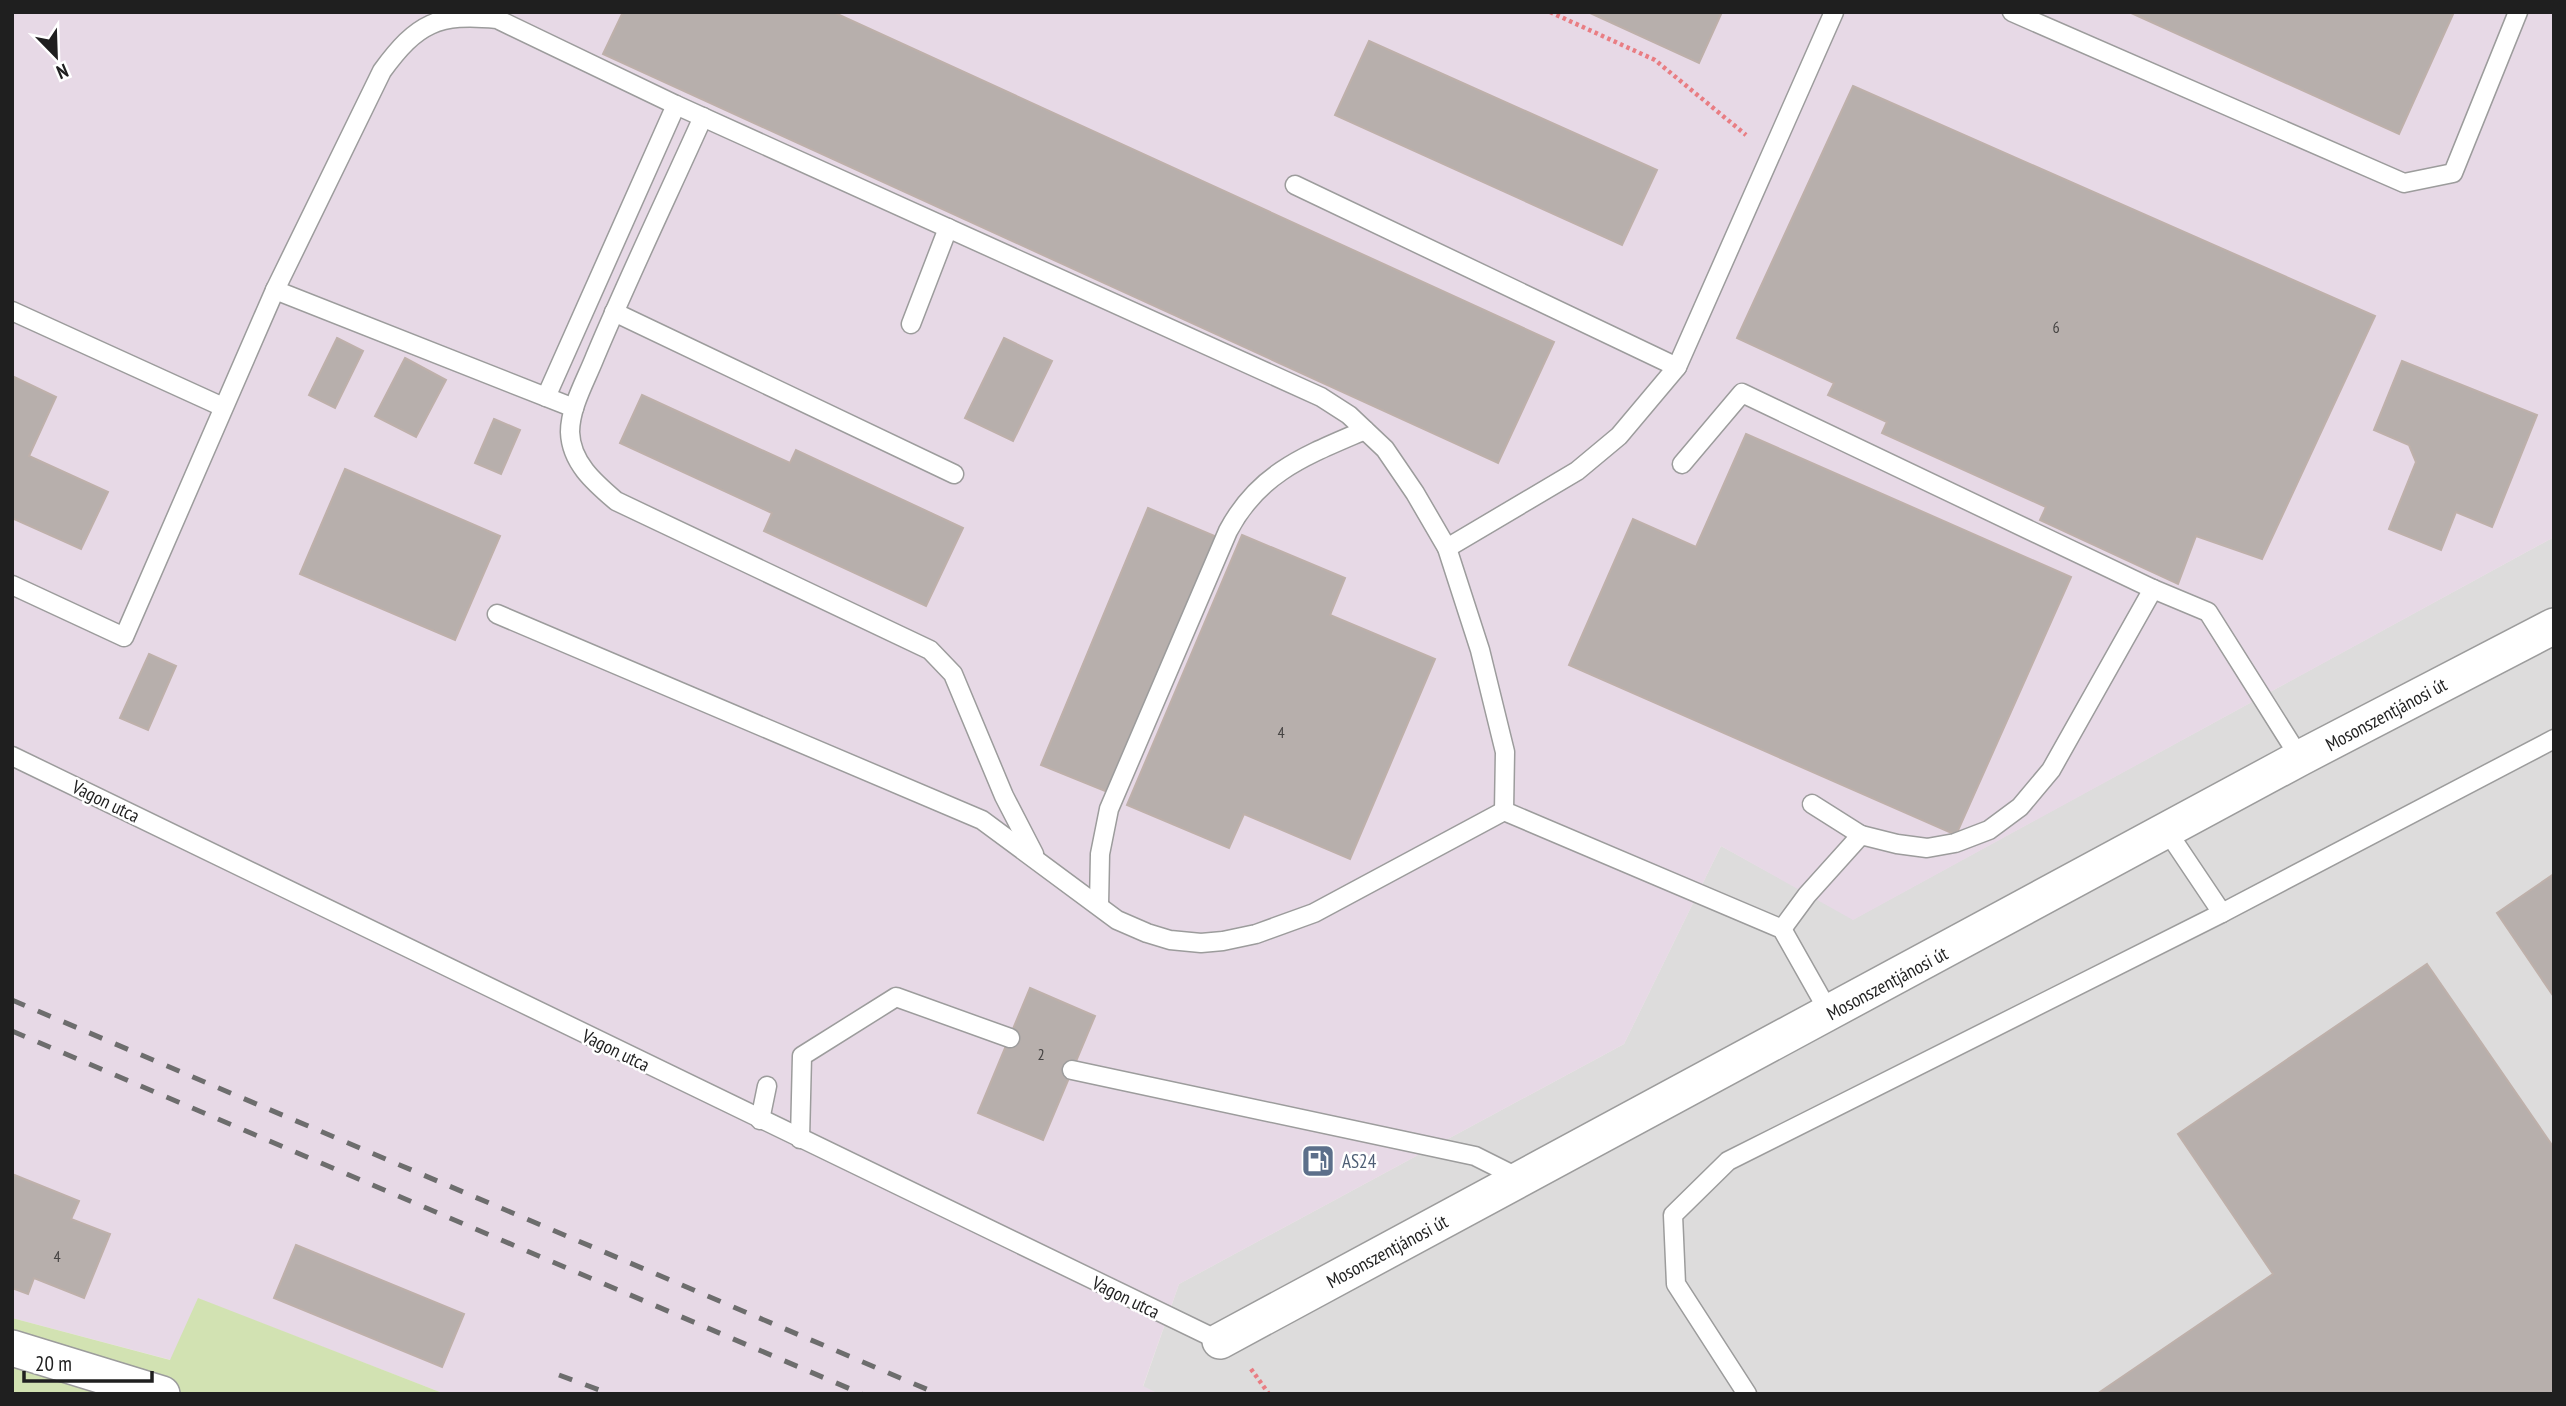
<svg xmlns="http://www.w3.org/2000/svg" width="2566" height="1406" font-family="'PT Sans Narrow',sans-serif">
	<rect width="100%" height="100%" fill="#eeeae6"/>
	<path fill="#dddcdc" d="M2554,537V1394H1159L1143,1387L1179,1284L1624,1044L1721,846L1854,919Z"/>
	<path fill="#e7d9e6" d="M12,12H2554V537L1853,920L1721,846L1624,1044L1179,1284L1143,1386L1159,1394H445L199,1299L171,1360L12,1318Z"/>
	<path fill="#d2e2b2" d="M198,1298L445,1394H12V1318L170,1360Z"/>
	<g fill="#b7afac" stroke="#beb0aa" stroke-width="2">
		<path d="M623,12H833L1554,342L1498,463L603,54Z"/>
		<path d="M1588,12H1722L1699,63Z"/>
		<path d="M2129,12H2454L2399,134Z"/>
		<path d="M1369,41L1657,170L1622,245L1335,115Z"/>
		<path d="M1853,86L2375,316L2262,559L2196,536L2178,584L2040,520L2046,507L1882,433L1887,422L1828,395L1834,383L1737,338Z"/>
		<path d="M337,338L363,351L335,408L309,395Z"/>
		<path d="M1004,338L1052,361L1013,441L965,418Z"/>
		<path d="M405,358L446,380L416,437L375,416Z"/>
		<path d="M2402,361L2537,415L2492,527L2456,512L2441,550L2389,529L2416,462L2409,445L2374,430Z"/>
		<path d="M12,376L56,397L29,456L108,492L81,549L12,518Z"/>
		<path d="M642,395L790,463L796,450L963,528L926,606L764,531L772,513L620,443Z"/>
		<path d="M494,419L520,430L501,474L475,463Z"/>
		<path d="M1746,434L2071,577L1956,835L1569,665L1633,519L1696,547Z"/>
		<path d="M345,469L500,536L455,640L300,574Z"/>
		<path d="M1148,508L1217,537L1110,793L1041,765Z"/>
		<path d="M1242,535L1345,578L1330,615L1435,659L1350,859L1244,814L1229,848L1127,805Z"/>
		<path d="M149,654L176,666L148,730L120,718Z"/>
		<path d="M2554,874V997L2497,913Z"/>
		<path d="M2427,964L2554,1148V1394H2097L2273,1274L2178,1134Z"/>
		<path d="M1030,988L1095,1016L1043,1140L978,1113Z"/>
		<path d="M12,1174L79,1201L71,1219L110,1234L84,1298L34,1278L28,1294L12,1288Z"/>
		<path d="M296,1245L464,1314L442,1367L274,1298Z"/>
	</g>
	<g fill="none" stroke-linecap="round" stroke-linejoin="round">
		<defs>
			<g id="service">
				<path d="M2012,12L2404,183L2453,173L2518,12"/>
				<path d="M703,117C667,197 629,276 595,357C586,380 570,407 570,432C571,463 595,483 616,501L930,650L953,674L1004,796L1034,854"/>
				<path d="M1295,185L1677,367"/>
				<path d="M275,290L574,408"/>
				<path d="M12,311L223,407"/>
				<path d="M614,312L954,474"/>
				<path d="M911,324L948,228"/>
				<path d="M546,397L676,105"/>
				<path d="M1682,464L1742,393L2153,589L2208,612L2300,758"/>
				<path d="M1447,548L1577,471L1619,436L1677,367L1834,12"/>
				<path d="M12,585L124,637L275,290L382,71C417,23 438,13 497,19L676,105L1321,397L1349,415L1385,449L1415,493L1447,548L1480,650L1505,752L1504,811"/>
				<path d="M497,614L982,820L1117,920L1147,933L1170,940L1201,943L1223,941L1256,934L1314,913L1504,811L1782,929L1830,1014"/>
				<path d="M12,756L1220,1341"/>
				<path d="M1812,804L1861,835"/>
				<path d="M1099,905L1100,854L1109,809L1228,531C1259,472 1307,455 1365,430"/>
				<path d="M2222,913L2554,739"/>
				<path d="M1782,929L1807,895L1861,835L1897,844L1927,848L1955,843L1989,830L2020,807L2051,770L2153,589"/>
				<path d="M1072,1070L1475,1156L1521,1179"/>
				<path d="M760,1120L767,1086"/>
				<path d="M800,1139L802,1056L896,997L1010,1038"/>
				<path d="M1747,1394L1676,1284L1673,1215L1728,1161L2222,913L2167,831"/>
			</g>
			<g id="minor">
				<path d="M1220,1341L2300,758L2554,626"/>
				<path d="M12,1348L162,1394"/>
			</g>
		</defs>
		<use href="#service" stroke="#9c9c9c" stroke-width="21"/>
		<use href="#minor" stroke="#9c9c9c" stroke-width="38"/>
		<g stroke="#e97d83" stroke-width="4.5" stroke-dasharray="3.5 3.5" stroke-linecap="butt">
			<path d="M1550,12L1655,60L1746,135"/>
			<path d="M1251,1369L1269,1394"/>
		</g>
		<use href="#service" stroke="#fff" stroke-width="18"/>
		<use href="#minor" stroke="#fff" stroke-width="35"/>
		<g stroke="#6d6d6d" stroke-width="5" stroke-dasharray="14 14" stroke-linecap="butt">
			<path d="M12,1000L938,1394"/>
			<path d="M12,1031L862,1394"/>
			<path d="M559,1375L610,1394"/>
		</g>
	</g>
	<defs>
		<symbol id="fuel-square" viewBox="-11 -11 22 22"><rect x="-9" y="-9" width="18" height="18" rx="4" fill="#5c6f8a" stroke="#fff"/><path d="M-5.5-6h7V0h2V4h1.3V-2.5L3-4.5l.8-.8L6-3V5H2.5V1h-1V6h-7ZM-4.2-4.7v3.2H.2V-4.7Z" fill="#fff"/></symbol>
	</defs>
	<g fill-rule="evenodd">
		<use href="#fuel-square" x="1299" y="1142" width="38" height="38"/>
	</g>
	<g text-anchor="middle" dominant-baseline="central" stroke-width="5" stroke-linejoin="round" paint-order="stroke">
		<g font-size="16" fill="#454342">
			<text x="2056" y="327">6</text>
			<text x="1281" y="732">4</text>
			<text x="1041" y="1054">2</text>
			<text x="57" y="1256">4</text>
		</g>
		<g font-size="19" fill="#1f1f1f" stroke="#fff">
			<text transform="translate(2386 714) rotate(-28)">Mosonszentjánosi út</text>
			<text transform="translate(106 801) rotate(26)">Vagon utca</text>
			<text transform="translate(1887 983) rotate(-28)">Mosonszentjánosi út</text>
			<text transform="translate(616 1050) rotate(26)">Vagon utca</text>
			<text transform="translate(1387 1251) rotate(-28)">Mosonszentjánosi út</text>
			<text transform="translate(1126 1297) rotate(26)">Vagon utca</text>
		</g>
		<g font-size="19" fill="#4e5e75" stroke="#fff" text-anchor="start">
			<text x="1342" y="1161">AS24</text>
		</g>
	</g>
	<rect width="2566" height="1406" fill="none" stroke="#1f1f1f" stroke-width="28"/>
	<g transform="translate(56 56) rotate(157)" stroke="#ffffff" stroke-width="5" paint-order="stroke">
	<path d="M0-5L12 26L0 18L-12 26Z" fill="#1f1f1f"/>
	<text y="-10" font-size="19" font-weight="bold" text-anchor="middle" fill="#1f1f1f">N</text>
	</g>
	<path d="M24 1371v10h128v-10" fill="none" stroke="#1f1f1f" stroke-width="3.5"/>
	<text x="35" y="1371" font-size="21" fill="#1f1f1f" stroke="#ffffff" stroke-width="5" paint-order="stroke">20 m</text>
</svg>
